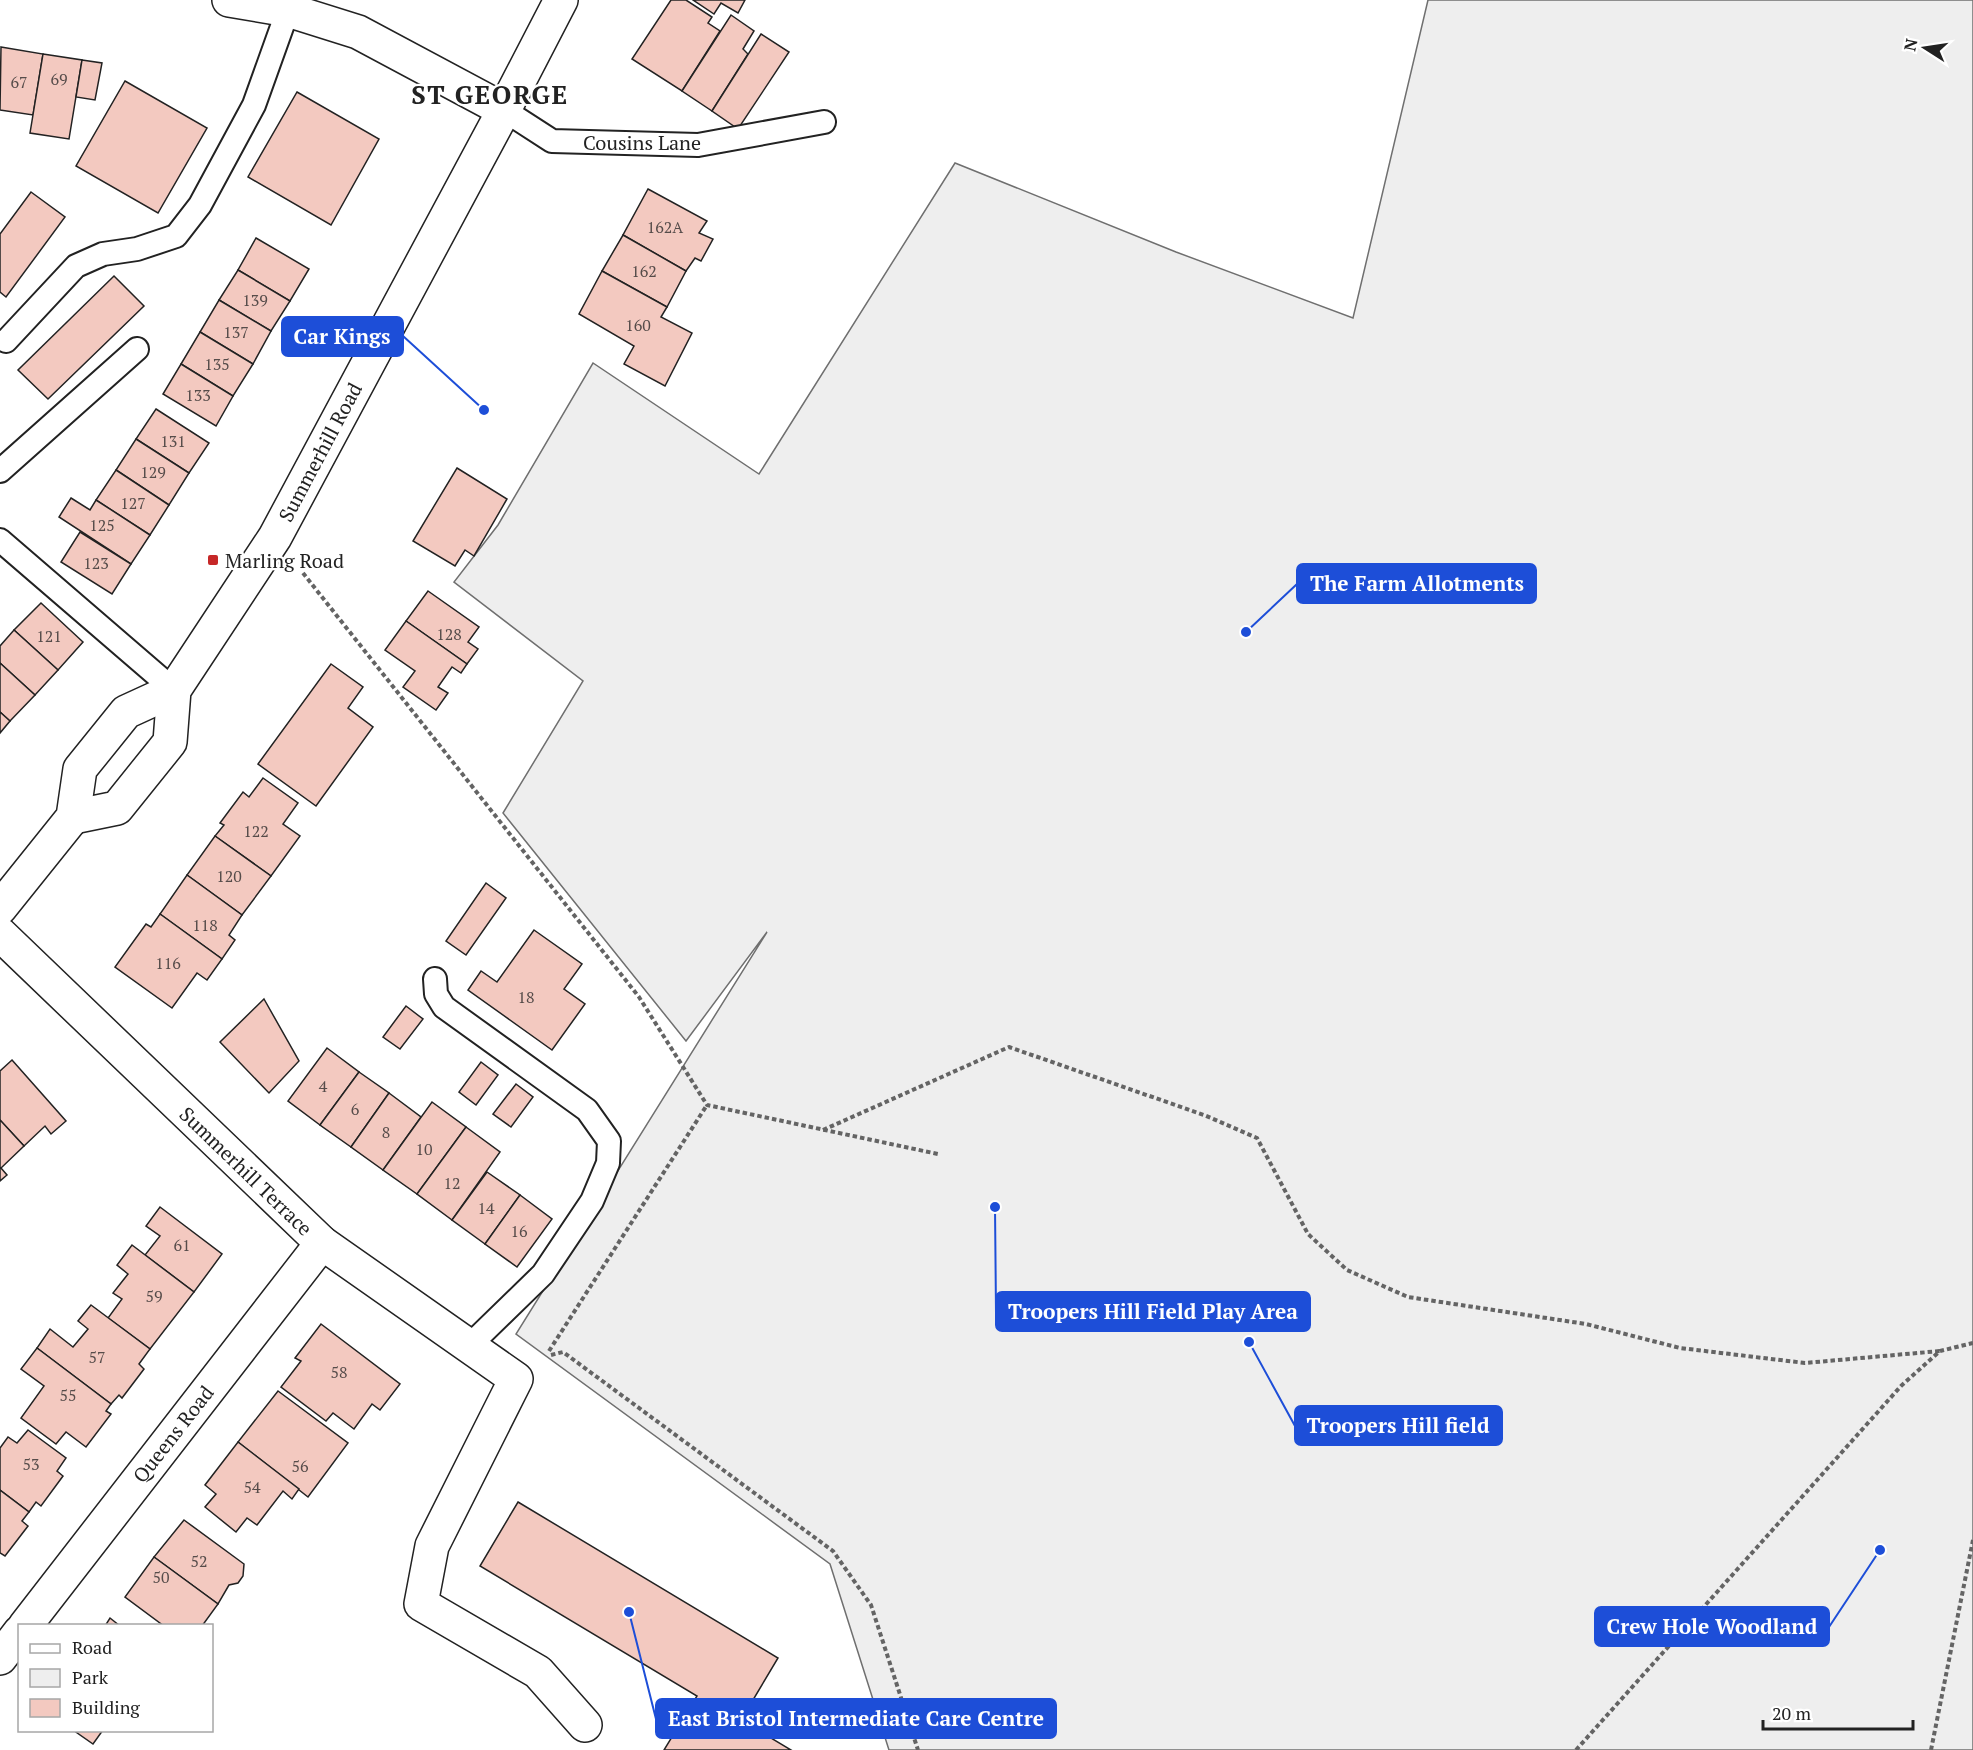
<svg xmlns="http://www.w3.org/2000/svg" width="1973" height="1750" font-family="'PT Serif',serif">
	<rect width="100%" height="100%" fill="#fff"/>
	<path fill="#eee" stroke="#6f6f6f" stroke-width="1.5" d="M1428,0H1973V1750H889L830,1564L516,1334L767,932L686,1041L503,813L583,681L454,582L498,525L593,363L759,474L955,163L1176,252L1353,318Z"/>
	<g fill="#f3c9c0" stroke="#222" stroke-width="1.5">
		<path d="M671,0H686L712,17L708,23L720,31L682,91L632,59Z"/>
		<path d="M693,0H745L738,13L721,3L714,14Z"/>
		<path d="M731,15L754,31L743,49L748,54L712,111L682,91Z"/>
		<path d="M761,34L789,52L738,129L712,111Z"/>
		<path d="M1,47L43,54L33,115L0,110Z"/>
		<path d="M43,54L82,60L69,139L30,133Z"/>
		<path d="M82,60L102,63L95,100L76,97Z"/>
		<path d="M125,81L207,128L158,213L76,166Z"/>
		<path d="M297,92L379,139L331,225L248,177Z"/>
		<path d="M648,189L707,221L699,233L713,239L701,261L695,258L686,271L623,235Z"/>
		<path d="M31,192L65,217L6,297L0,292V234Z"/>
		<path d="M623,235L686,271L667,307L602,271Z"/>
		<path d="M256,238L309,269L290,301L238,270Z"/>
		<path d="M238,270L290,301L271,331L219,300Z"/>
		<path d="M602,271L667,307L661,317L692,333L665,386L624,364L634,346L579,314Z"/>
		<path d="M114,276L144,306L48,399L18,370Z"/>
		<path d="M219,300L271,331L253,364L200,332Z"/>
		<path d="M200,332L253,364L233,396L181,364Z"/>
		<path d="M181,364L233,396L216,426L163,394Z"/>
		<path d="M156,409L209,443L189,473L136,439Z"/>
		<path d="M136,439L189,473L169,505L116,470Z"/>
		<path d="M457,468L507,499L474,556L465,550L455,566L413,541Z"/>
		<path d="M116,470L169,505L150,535L96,500Z"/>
		<path d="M71,498L90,510L96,500L150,535L131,564L59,517Z"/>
		<path d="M80,532L131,564L112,594L61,562Z"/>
		<path d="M428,591L479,627L468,642L478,649L467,664L406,621Z"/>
		<path d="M41,603L83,642L58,670L14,630Z"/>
		<path d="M406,621L467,664L461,673L452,667L438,687L448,693L436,710L403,687L415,671L385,650Z"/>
		<path d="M14,630L58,670L35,695L0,663V646Z"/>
		<path d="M0,663L35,695L10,721L0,712Z"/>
		<path d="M331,664L363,687L348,708L373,727L316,806L258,764Z"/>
		<path d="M0,712L10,721L0,733Z"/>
		<path d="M263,778L298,803L283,824L300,836L271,876L215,836L224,825L220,823L243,792L249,797Z"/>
		<path d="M215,836L271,876L242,915L187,875Z"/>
		<path d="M187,875L242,915L229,935L235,940L222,959L160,914Z"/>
		<path d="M486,883L506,898L466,955L446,941Z"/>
		<path d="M160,914L222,959L207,980L197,973L172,1008L115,967L146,924L151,927Z"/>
		<path d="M534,930L582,964L564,989L585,1004L552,1050L468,990L481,971L497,982Z"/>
		<path d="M264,999L299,1061L269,1093L220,1042Z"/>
		<path d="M406,1006L423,1019L400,1049L383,1037Z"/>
		<path d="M327,1048L359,1072L320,1125L288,1101Z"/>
		<path d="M12,1060L66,1121L51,1134L45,1126L24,1146L0,1120V1071Z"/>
		<path d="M481,1062L498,1075L476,1105L459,1092Z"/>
		<path d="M359,1072L389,1093L351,1147L320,1125Z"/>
		<path d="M516,1084L533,1097L511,1127L493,1114Z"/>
		<path d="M389,1093L421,1117L383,1170L351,1147Z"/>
		<path d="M432,1102L466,1127L417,1194L383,1170Z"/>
		<path d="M0,1120L24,1146L1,1168L7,1175L0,1181Z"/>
		<path d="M466,1127L500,1152L452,1220L417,1194Z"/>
		<path d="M487,1172L520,1195L485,1244L452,1220Z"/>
		<path d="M520,1195L552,1219L517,1267L485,1244Z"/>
		<path d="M160,1207L222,1254L194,1292L145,1255L160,1236L146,1226Z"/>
		<path d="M132,1245L194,1292L150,1349L108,1318L122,1299L113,1293L128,1274L117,1265Z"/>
		<path d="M91,1305L150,1349L139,1364L144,1369L122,1398L119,1395L111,1404L37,1348L50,1329L73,1347L88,1329L78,1321Z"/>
		<path d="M321,1324L400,1384L380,1410L372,1404L354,1429L333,1413L326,1421L281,1387L301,1361L295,1358Z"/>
		<path d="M37,1348L111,1404L106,1411L111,1414L86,1447L66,1432L56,1444L21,1418L44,1386L21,1369Z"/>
		<path d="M278,1391L348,1443L308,1497L238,1442Z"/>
		<path d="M28,1430L66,1458L57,1471L63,1476L41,1506L36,1502L29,1512L0,1490V1448L8,1437L17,1443Z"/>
		<path d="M238,1442L299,1489L292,1499L283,1491L257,1525L247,1518L236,1532L205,1507L216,1494L205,1485Z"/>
		<path d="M0,1490L29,1512L22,1521L28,1526L5,1556L0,1553Z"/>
		<path d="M518,1502L778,1658L741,1720L791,1750H664L697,1696L480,1566Z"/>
		<path d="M184,1520L244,1564L243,1576L238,1583L229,1585L218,1604L154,1557Z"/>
		<path d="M154,1557L218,1604L202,1626H164L125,1597Z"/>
		<path d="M110,1618L120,1626H105Z"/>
		<path d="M73,1730H103L93,1744Z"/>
	</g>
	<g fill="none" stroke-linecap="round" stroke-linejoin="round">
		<defs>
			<g id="lane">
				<path d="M504,110L552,141L698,145L824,122"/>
				<path d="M6,341L76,266L103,254L137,249L176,236L200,205L254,105L288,10"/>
				<path d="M0,471L137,349"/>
				<path d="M0,540L174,690"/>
				<path d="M435,979L436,994L444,1007L587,1110L609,1141L608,1163L592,1201L543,1274L469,1346"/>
			</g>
			<g id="street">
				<path d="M229,0L288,10L358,32L504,110"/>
				<path d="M0,934L322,1243L516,1379L432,1546L421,1604L538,1672L585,1725"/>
				<path d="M25,1626L322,1243"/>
				<path d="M0,1658L20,1632"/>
			</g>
			<g id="primary">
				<path d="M73,817L117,808L170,742L174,690L275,537L504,110L561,0"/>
				<path d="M0,908L73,817L80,769L126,712L174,690"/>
			</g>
		</defs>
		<use href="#lane" stroke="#222" stroke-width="26"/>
		<use href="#street" stroke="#222" stroke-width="36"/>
		<use href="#primary" stroke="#222" stroke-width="36"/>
		<g stroke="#646464" stroke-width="4" stroke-dasharray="4.5 3" stroke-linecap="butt">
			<path d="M303,573L639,997L707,1105L938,1154"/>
			<path d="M823,1130L1009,1047L1204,1115L1257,1138L1308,1234L1347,1270L1408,1297L1586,1324L1680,1348L1805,1363L1940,1351"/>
			<path d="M549,1351L707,1105"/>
			<path d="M551,1355L563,1352L833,1551L871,1605L918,1750"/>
			<path d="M1576,1750L1901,1386L1940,1351L1973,1343"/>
			<path d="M1931,1750L1973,1540"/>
		</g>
		<use href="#lane" stroke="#fff" stroke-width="22"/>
		<use href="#street" stroke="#fff" stroke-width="33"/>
		<use href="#primary" stroke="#fff" stroke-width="33"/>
	</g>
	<rect fill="#c62828" stroke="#fff" stroke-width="2" x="207" y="554" width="12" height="12" rx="3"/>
	<g text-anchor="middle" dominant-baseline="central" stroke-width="4.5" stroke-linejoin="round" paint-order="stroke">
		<g font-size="16" fill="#564c4a">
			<text x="59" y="79">69</text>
			<text x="19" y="82">67</text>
			<text x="665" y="227">162A</text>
			<text x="644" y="271">162</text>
			<text x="255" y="300">139</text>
			<text x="638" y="325">160</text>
			<text x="236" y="332">137</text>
			<text x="217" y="364">135</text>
			<text x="198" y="395">133</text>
			<text x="173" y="441">131</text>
			<text x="153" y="472">129</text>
			<text x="133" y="503">127</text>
			<text x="102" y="525">125</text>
			<text x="96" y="563">123</text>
			<text x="449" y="634">128</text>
			<text x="49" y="636">121</text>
			<text x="256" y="831">122</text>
			<text x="229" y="876">120</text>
			<text x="205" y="925">118</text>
			<text x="168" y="963">116</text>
			<text x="526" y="997">18</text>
			<text x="323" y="1086">4</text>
			<text x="355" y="1109">6</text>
			<text x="386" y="1132">8</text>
			<text x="424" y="1149">10</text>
			<text x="452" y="1183">12</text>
			<text x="486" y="1208">14</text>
			<text x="519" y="1231">16</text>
			<text x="182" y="1245">61</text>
			<text x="154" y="1296">59</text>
			<text x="97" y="1357">57</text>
			<text x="339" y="1372">58</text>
			<text x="68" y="1395">55</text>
			<text x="31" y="1464">53</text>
			<text x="300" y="1466">56</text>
			<text x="252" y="1487">54</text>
			<text x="199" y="1561">52</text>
			<text x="161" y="1577">50</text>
		</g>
		<g font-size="20" fill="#222" stroke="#fff">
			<text x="642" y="142">Cousins Lane</text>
			<text transform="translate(320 452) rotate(-62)">Summerhill Road</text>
			<text transform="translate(246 1171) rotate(44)">Summerhill Terrace</text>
			<text transform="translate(173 1434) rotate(-52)">Queens Road</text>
		</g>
		<g font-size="20" fill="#222" stroke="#fff" text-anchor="start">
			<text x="225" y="560">Marling Road</text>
		</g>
		<g font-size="26" font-weight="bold" letter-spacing="1.5" fill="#222" stroke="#fff">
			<text x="490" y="94">ST GEORGE</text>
		</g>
	</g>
	<path fill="none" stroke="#1d4ed8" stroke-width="2" d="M484 410L403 336M1246 632L1297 584M995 1207L996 1312M1249 1342L1295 1426M1880 1550L1829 1627M629 1612L656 1719"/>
	<g fill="#1d4ed8" stroke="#fff" stroke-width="2">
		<circle cx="484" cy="410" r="6"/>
		<circle cx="1246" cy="632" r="6"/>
		<circle cx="995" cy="1207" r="6"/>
		<circle cx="1249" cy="1342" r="6"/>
		<circle cx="1880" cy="1550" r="6"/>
		<circle cx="629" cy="1612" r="6"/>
	</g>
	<g fill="#1d4ed8" stroke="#1d4ed8" stroke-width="2">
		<rect x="282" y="317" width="121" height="39" rx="6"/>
		<rect x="1297" y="564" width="239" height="39" rx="6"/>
		<rect x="996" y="1292" width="314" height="39" rx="6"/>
		<rect x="1295" y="1406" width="207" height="39" rx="6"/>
		<rect x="1595" y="1607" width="234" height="39" rx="6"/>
		<rect x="656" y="1699" width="400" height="39" rx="6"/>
	</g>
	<g font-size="21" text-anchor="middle" font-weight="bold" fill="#fff">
		<text x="342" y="344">Car Kings</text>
		<text x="1417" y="591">The Farm Allotments</text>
		<text x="1153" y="1319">Troopers Hill Field Play Area</text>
		<text x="1398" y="1433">Troopers Hill field</text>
		<text x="1712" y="1634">Crew Hole Woodland</text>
		<text x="856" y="1726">East Bristol Intermediate Care Centre</text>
	</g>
	<rect x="18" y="1624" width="195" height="108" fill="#ffffff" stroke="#a7a7a7" stroke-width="1.5"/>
	<rect x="30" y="1644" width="30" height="9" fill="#ffffff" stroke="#a7a7a7" stroke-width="1.5"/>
	<text x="72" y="1654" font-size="18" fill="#222222">Road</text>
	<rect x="30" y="1669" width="30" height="18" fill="#eeeeee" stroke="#a7a7a7" stroke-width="1.5"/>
	<text x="72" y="1684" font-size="18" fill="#222222">Park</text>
	<rect x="30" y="1699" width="30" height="18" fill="#f3c9c0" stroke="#a7a7a7" stroke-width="1.5"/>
	<text x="72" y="1714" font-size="18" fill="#222222">Building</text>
	<g transform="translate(1925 48) rotate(282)" stroke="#ffffff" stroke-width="4.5" paint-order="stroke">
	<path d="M0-4.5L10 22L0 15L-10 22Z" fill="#222222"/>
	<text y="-9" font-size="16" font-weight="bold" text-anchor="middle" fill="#222222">N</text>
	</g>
	<path d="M1763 1720v9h150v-9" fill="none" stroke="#222222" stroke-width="3"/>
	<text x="1772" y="1720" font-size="18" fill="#222222" stroke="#ffffff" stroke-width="4.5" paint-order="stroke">20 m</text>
</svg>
